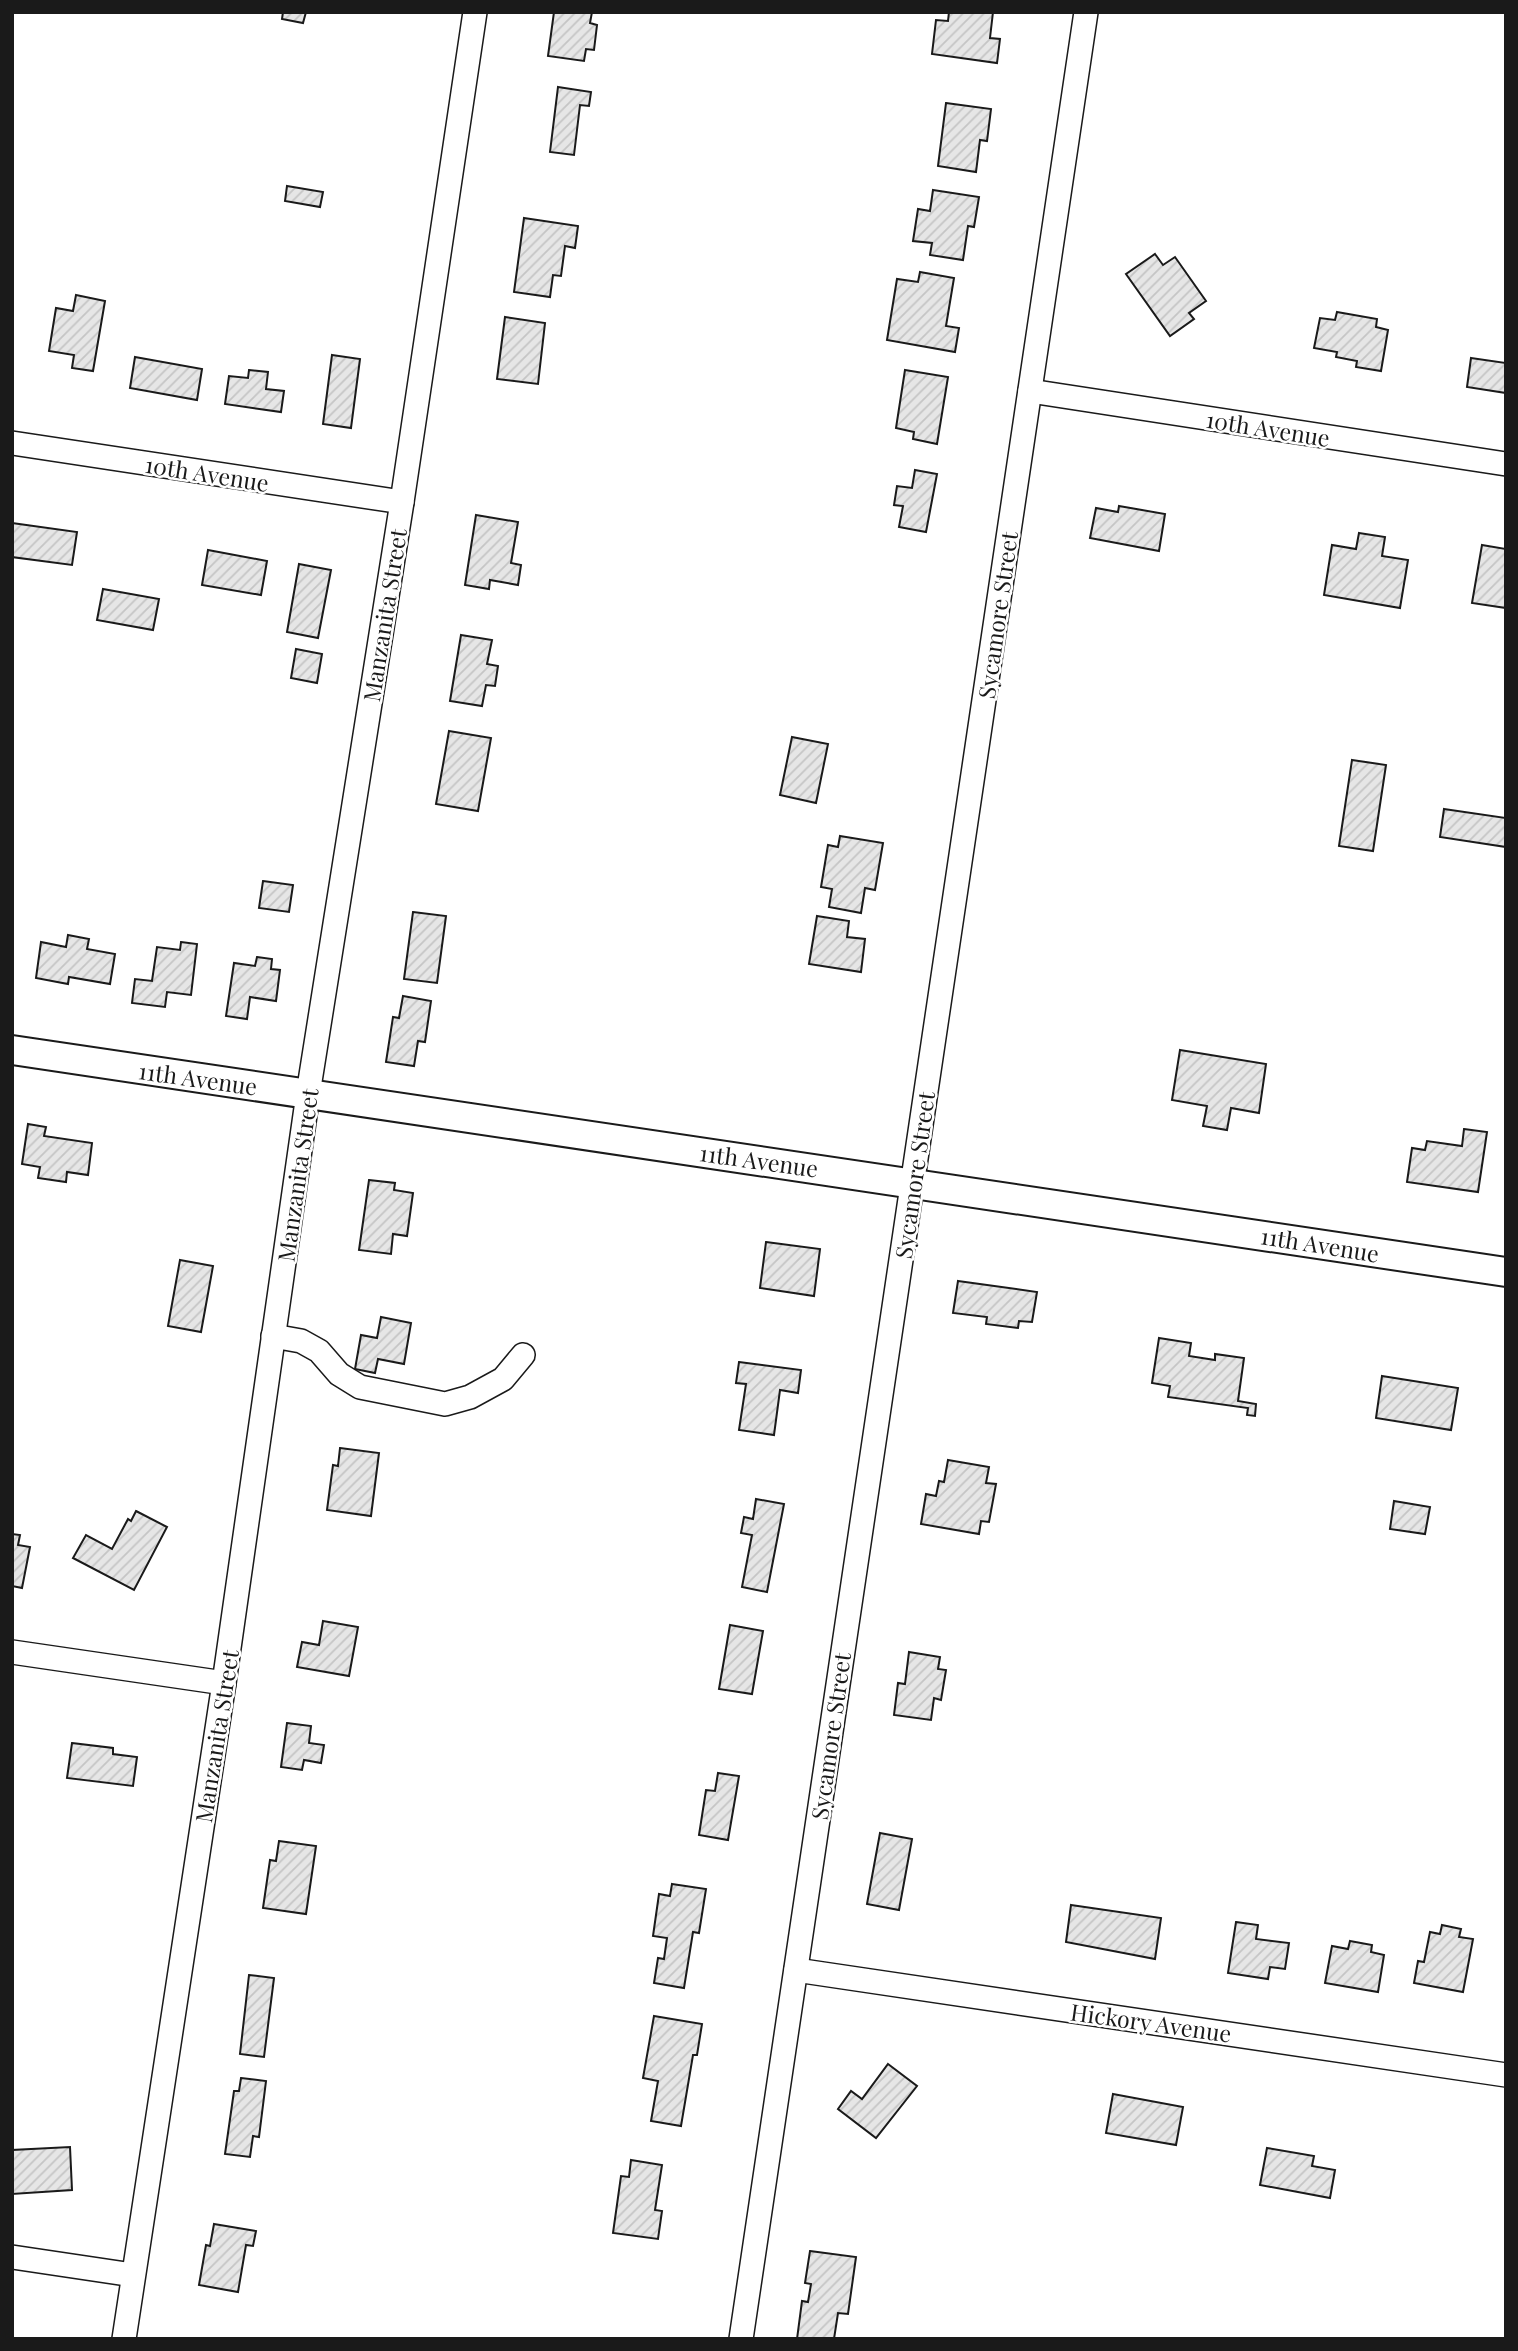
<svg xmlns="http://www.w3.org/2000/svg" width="1518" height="2351" font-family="'Playfair Display',serif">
	<defs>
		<pattern id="building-hatch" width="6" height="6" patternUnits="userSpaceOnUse" patternTransform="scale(1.75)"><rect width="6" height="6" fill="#e6e6e6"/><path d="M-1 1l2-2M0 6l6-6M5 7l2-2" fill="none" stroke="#c5c5c5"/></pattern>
	</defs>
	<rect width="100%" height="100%" fill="#fff"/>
	<g fill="url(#building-hatch)" stroke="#1a1a1a" stroke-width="2">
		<path d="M283,12H306L303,23L282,19Z"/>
		<path d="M554,12H592L590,23L597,25L594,50L586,49L584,61L548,56Z"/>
		<path d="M949,12H993L990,38L1000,39L997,63L932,54L936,20L948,21Z"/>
		<path d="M558,87L591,92L589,106L580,105L574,155L550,152Z"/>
		<path d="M946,103L991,109L987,141L980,140L976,172L938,166Z"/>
		<path d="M287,186L323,192L320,207L285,201Z"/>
		<path d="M933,190L979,197L974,227L968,226L963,260L930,255L932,243L913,241L918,209L930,211Z"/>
		<path d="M524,218L578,226L575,248L565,246L561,276L553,275L550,297L514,292Z"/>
		<path d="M1155,254L1163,265L1175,257L1206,301L1189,313L1194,319L1170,336L1126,274Z"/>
		<path d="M920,272L954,278L946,326L959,328L955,352L887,340L897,279L918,282Z"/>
		<path d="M76,295L105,301L93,371L72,368L74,355L49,351L56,308L73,311Z"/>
		<path d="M1337,312L1377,319L1376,327L1388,330L1381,371L1356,367L1357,361L1336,357L1337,352L1314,348L1320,318L1335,320Z"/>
		<path d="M505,317L545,323L538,384L497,379Z"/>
		<path d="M332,355L360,359L351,428L323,424Z"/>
		<path d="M135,357L202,369L197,400L130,388Z"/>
		<path d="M1471,358L1506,363V393L1467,387Z"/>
		<path d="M249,370L268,372L266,389L284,391L281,412L225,404L229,376L248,378Z"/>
		<path d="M905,370L948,377L937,444L913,439L914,432L896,428Z"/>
		<path d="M915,470L937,474L926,532L899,527L903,506L894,505L897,486L912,488Z"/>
		<path d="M1119,506L1165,514L1159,551L1090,538L1096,508L1118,512Z"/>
		<path d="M476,515L518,522L511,563L521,565L518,585L490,580L489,589L465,585Z"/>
		<path d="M12,523L77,532L72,565L12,557Z"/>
		<path d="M1359,533L1385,537L1382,556L1408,560L1400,608L1324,595L1332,545L1356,549Z"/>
		<path d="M1482,545L1506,549V608L1472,603Z"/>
		<path d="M208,550L267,561L261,595L202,585Z"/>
		<path d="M299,564L331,570L318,638L287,632Z"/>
		<path d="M103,589L159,599L153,630L97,620Z"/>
		<path d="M461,635L492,640L487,664L498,666L495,686L486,685L482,706L450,701Z"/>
		<path d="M296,649L322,654L317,683L291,678Z"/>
		<path d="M449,731L491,738L478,811L436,804Z"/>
		<path d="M792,737L828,744L816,803L780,795Z"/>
		<path d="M1352,760L1386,765L1373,851L1339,846Z"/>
		<path d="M1444,809L1506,818V847L1440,837Z"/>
		<path d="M840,836L883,843L875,890L865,888L861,913L829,907L832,889L821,887L828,845L838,847Z"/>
		<path d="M263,881L293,885L289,912L259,908Z"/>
		<path d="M413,912L446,916L437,983L404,979Z"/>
		<path d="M817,916L849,921L847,937L865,939L861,972L809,964Z"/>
		<path d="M68,935L89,939L87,949L115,954L110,984L69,977L68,984L36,978L41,942L66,947Z"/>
		<path d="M181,942L197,944L191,995L167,992L165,1007L132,1003L135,979L152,981L157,947L180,950Z"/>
		<path d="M257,957L272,959L271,969L280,970L276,1001L250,997L247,1019L226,1016L234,963L255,966Z"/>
		<path d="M403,996L431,1001L425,1042L418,1041L414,1066L386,1062L393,1017L399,1018Z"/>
		<path d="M1180,1050L1266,1064L1259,1113L1231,1108L1227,1130L1203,1126L1207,1106L1172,1100Z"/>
		<path d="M28,1124L46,1127L44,1136L92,1143L88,1175L67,1172L66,1182L38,1178L40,1167L22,1164Z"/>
		<path d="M1464,1129L1487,1132L1478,1192L1407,1182L1412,1148L1425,1150L1427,1141L1462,1146Z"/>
		<path d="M369,1180L395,1183L394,1190L413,1193L407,1236L393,1234L391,1254L359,1250Z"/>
		<path d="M766,1242L820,1249L814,1296L760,1288Z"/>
		<path d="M180,1260L213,1266L201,1332L168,1326Z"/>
		<path d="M958,1281L1037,1292L1032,1322L1019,1321L1018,1328L986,1324L987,1317L953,1313Z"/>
		<path d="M381,1317L411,1323L404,1364L378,1359L375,1373L355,1369L361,1335L377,1338Z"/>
		<path d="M1159,1338L1191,1343L1189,1356L1215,1360V1354L1244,1358L1238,1401L1256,1404L1255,1416L1247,1415L1248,1408L1168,1397L1170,1386L1152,1383Z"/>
		<path d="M739,1362L801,1370L798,1393L780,1390L774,1435L739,1430L746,1384L736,1383Z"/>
		<path d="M1382,1376L1458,1388L1451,1430L1376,1418Z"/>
		<path d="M340,1448L379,1453L371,1516L327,1510L333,1465L338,1466Z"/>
		<path d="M948,1460L989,1467L986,1483L996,1484L989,1522L981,1521L979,1534L921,1524L926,1494L936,1496L939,1481L944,1482Z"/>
		<path d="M756,1499L784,1504L767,1592L742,1587L752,1535L741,1533L744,1517L753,1519Z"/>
		<path d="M1394,1501L1430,1507L1425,1534L1390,1529Z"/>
		<path d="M136,1511L167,1527L134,1590L73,1558L86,1535L112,1549L128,1519L131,1521Z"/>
		<path d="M12,1534L20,1535L18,1545L30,1547L22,1588L12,1586Z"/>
		<path d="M323,1621L358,1627L349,1676L297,1667L302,1642L319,1645Z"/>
		<path d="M730,1625L763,1631L752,1694L719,1689Z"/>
		<path d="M909,1652L940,1657L938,1669L946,1670L941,1700L934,1698L931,1720L894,1715L898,1683L905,1684Z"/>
		<path d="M287,1723L311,1726L309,1743L324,1745L321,1763L304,1760L302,1770L281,1767Z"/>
		<path d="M72,1743L113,1748V1754L137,1757L133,1786L67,1778Z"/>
		<path d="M718,1773L739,1776L728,1840L699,1835L706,1790L715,1791Z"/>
		<path d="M880,1833L912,1839L899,1910L867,1904Z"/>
		<path d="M279,1841L316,1846L306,1914L263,1908L270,1860L276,1861Z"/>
		<path d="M672,1884L706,1889L699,1933L693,1932L684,1988L654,1983L658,1958L664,1959L667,1938L653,1936L659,1894L670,1896Z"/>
		<path d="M1071,1905L1161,1918L1155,1959L1066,1942Z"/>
		<path d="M1236,1922L1258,1925L1256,1939L1289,1943L1285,1969L1270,1967L1268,1979L1228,1973Z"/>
		<path d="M1442,1925L1461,1929L1459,1937L1473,1939L1463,1992L1414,1983L1418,1961L1424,1962L1430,1932L1440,1934Z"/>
		<path d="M1350,1941L1372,1945L1371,1952L1384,1955L1378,1992L1325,1983L1332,1946L1348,1949Z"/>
		<path d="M249,1975L274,1978L264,2057L240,2054Z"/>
		<path d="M654,2016L702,2024L697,2055H693L681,2126L651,2121L658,2081L643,2078Z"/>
		<path d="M888,2064L917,2086L876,2138L838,2109L851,2091L862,2099Z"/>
		<path d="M241,2078L266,2081L259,2137L253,2136L250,2157L225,2154L234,2091H239Z"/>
		<path d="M1113,2094L1183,2107L1176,2145L1106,2133Z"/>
		<path d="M70,2147L72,2190L12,2194V2150Z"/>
		<path d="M1267,2148L1314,2156L1312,2166L1335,2170L1330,2198L1260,2185Z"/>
		<path d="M631,2160L662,2165L655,2210L662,2211L658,2239L613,2233L621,2176L629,2177Z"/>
		<path d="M214,2224L256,2231L253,2246L246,2245L238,2292L199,2285L206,2245L210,2246Z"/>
		<path d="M810,2251L856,2257L848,2314L838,2313L834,2339H797L802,2301L808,2302L811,2284L805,2283Z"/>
	</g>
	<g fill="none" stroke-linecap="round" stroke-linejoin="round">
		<defs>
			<g id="minor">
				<path d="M1030,391L1506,464"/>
				<path d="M12,443L402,502"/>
				<path d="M273,1336L301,1341L319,1351L339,1374L360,1387L445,1404L470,1397L503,1379L523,1355"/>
				<path d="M12,1652L224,1683"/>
				<path d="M796,1970L1506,2075"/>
				<path d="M12,2257L133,2275"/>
				<path d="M124,2339L224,1683L308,1094L402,502L475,12"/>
				<path d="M741,2339L1086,12"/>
			</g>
			<path id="major" d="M12,1050L1506,1272"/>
		</defs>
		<use href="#minor" stroke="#1a1a1a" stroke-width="26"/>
		<use href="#major" stroke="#1a1a1a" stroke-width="32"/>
		<use href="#minor" stroke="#fff" stroke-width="23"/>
		<use href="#major" stroke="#fff" stroke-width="28"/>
	</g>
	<g text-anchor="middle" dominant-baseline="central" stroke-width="5" stroke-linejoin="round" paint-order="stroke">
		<g font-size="23" fill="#1a1a1a" stroke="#fff">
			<text transform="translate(1268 428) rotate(9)">10th Avenue</text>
			<text transform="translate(207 473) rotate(9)">10th Avenue</text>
			<text transform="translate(384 615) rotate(-81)">Manzanita Street</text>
			<text transform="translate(997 615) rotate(-82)">Sycamore Street</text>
			<text transform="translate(198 1078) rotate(8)">11th Avenue</text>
			<text transform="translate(759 1160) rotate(8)">11th Avenue</text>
			<text transform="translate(297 1175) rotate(-82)">Manzanita Street</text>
			<text transform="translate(914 1175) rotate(-82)">Sycamore Street</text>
			<text transform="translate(1320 1244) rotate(9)">11th Avenue</text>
			<text transform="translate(216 1736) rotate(-81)">Manzanita Street</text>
			<text transform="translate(830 1736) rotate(-82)">Sycamore Street</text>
			<text transform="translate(1151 2022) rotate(8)">Hickory Avenue</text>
		</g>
	</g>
	<rect width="1518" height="2351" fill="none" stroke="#1a1a1a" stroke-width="28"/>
</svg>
